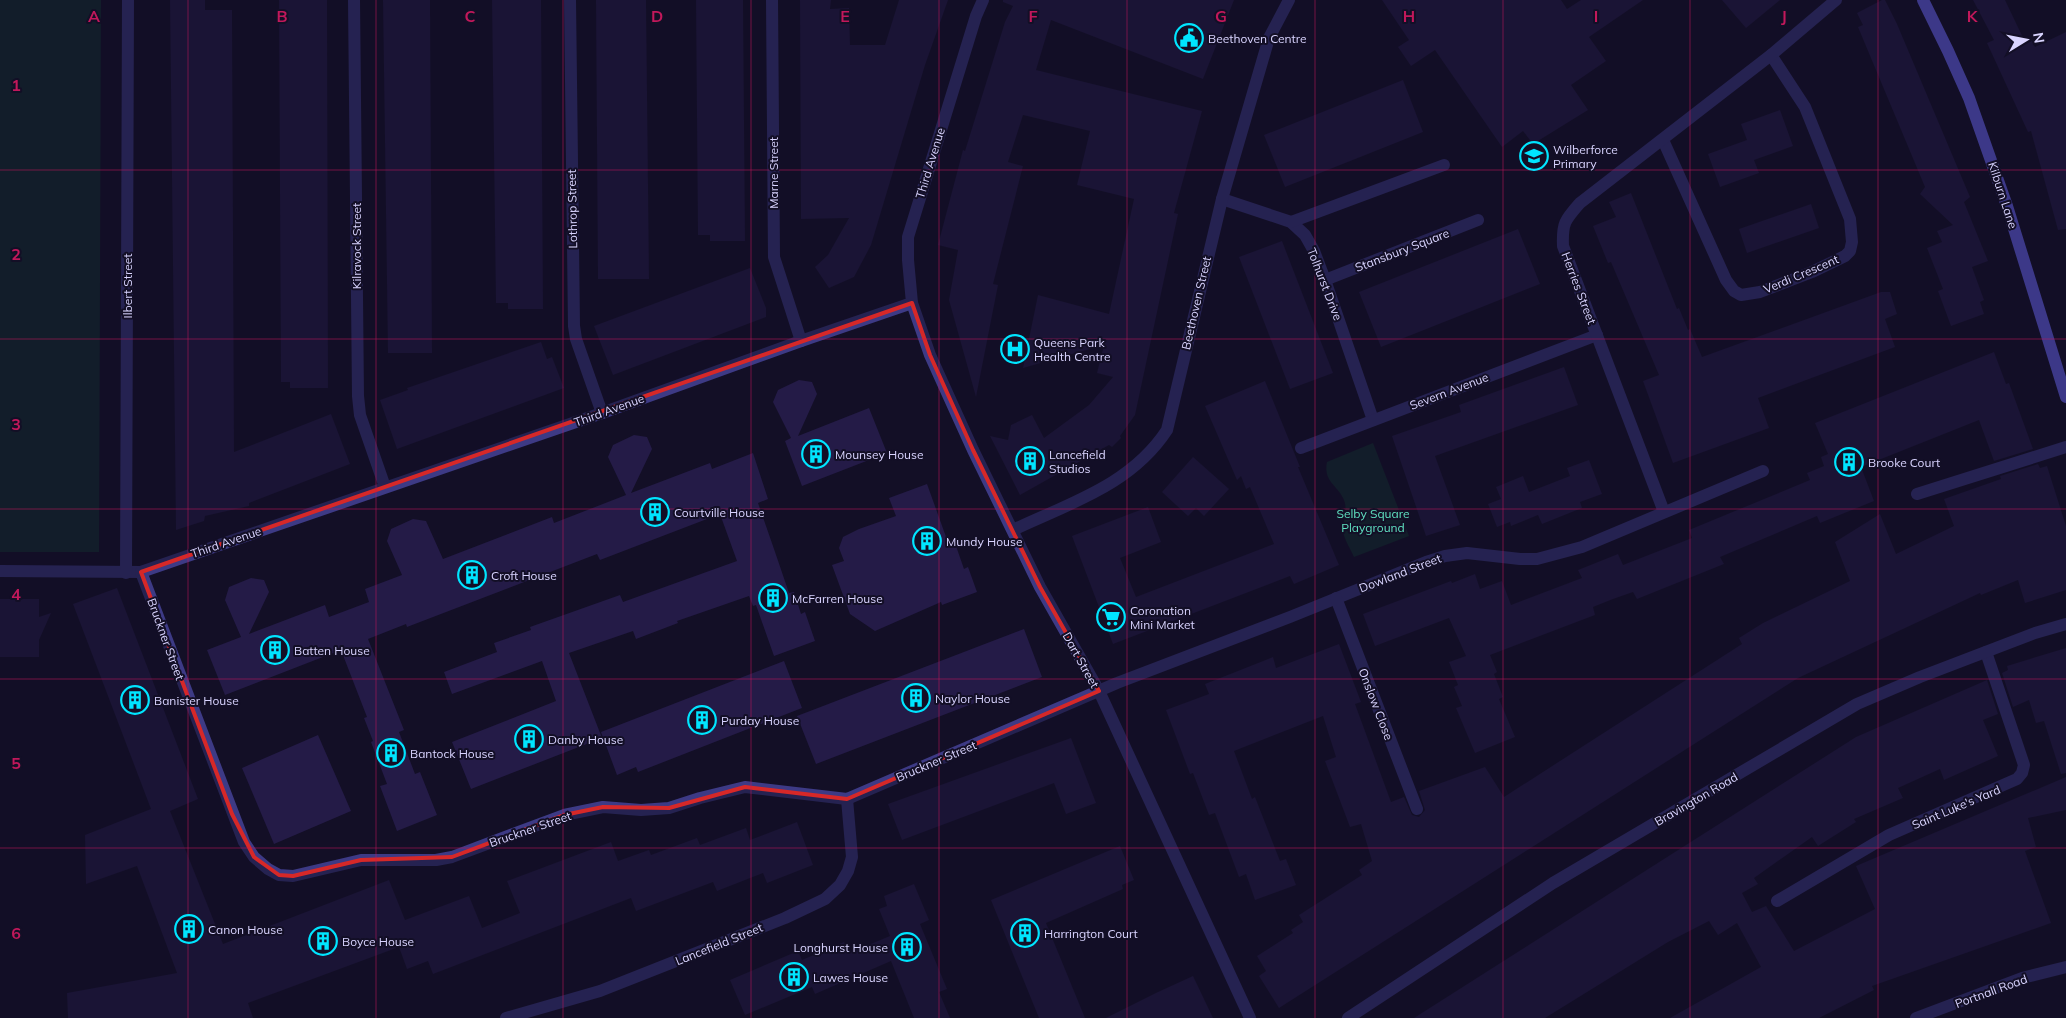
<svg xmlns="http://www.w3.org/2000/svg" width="2066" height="1018" font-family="Mulish,sans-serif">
	<rect width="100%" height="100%" fill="#130f26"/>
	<g fill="#12302f">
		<path d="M0,0H101L99,552H0Z"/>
		<path d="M1373,443L1409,536L1354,557C1351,550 1344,539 1343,531C1343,520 1348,511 1344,500C1338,485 1323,482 1327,462Z"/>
	</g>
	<g fill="#241b47">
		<path d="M170,0H205V10H232L234,452L331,414L350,464L249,503V506L205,516L204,521L176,530Z"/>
		<path d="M279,0H327L328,388H290V382H281Z"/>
		<path d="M383,0H430L432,353H388Z"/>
		<path d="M492,0H541L543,309H508V303H496Z"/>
		<path d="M596,0H646L649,279H598Z"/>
		<path d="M696,0H743L745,241H710V235H698Z"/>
		<path d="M800,0H831L830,9L849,8L850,45H885L899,0H948L925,65L871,245L854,277L829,288L815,267L828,255L849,218L801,219Z"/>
		<path d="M1003,0H1234L1203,79L1051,20L1036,70L1202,111L1174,213L1178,214L1135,415L1120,436L1121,438L1112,447L1109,445L1020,495L990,436L1008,440L1011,425L1032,415L1044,438L1089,405L1113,377L1097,373L1104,345L1023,368L1038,295L1109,314L1134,199L1077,185L1090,131L1023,115L1008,162L1023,166L993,284L998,285L976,397L949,300L958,250L938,245L963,150L965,151L1005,22L1013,6L1003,2Z"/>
		<path d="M1382,0H1561L1567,9L1581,0H1643L1589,37L1606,61L1571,85L1588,110L1533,144L1523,131L1502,147L1435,50L1411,66L1398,47L1409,40Z"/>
		<path d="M1722,0H1780L1746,28Z"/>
		<path d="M1882,0H1885L1897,24L1970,197L1964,202L1988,261L1972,267L1984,300L1980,302L1984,314L1951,326L1938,291L1943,289L1927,248L1942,242L1937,231L1953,225L1920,194L1925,187L1858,27L1863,25L1857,13Z"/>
		<path d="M1973,0H2005L2026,44L2032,41L2035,47L2066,32V229L2058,230L2031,131L2028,132L1987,43L1994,40Z"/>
		<path d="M1403,80L1423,132L1285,187L1264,135Z"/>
		<path d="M1780,110L1793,146L1754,160L1759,173L1720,187L1708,154L1747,140L1741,124Z"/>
		<path d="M1631,193L1677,309L1679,308L1688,330L1690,329L1702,357L1881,292H1890L1897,314L1885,319L1895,347L1758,398L1769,428L1673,463L1643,381L1659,375L1611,262L1608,263L1593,226L1616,217L1609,202Z"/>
		<path d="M1811,204L1819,228L1747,253L1739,229Z"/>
		<path d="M1518,229L1540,284L1381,347L1359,292Z"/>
		<path d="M1282,241L1333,373L1290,389L1239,257Z"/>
		<path d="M750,268L766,308V317L613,375L594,326Z"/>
		<path d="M541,342L547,359L552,357L564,388L397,449L380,400L408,390L407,388Z"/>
		<path d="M1994,352L2006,384L2009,383L2033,449L1994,461L1979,420L1861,467L1874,501L1820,523L1817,516L1720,557L1724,564L1637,599L1633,592L1613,599L1593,607L1595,615L1490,655L1497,672L1494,674L1503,697L1499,699L1515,737L1475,753L1456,708L1462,706L1454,687L1458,685L1449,662L1466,656L1449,618L1375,646L1363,614L1451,581L1452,583L1475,574L1480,589L1502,581L1511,605L1582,578L1578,570L1618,554L1623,565L1692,538L1689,530L1810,480L1807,473L1824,466L1821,457L1828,454L1815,423Z"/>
		<path d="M1564,367L1578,405L1435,456L1460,525L1426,536L1392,436L1461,412L1459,405Z"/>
		<path d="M799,380L812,382L817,394L798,436L869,408L887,453L802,486L785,441L791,438L773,402L778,390Z"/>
		<path d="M1265,381L1300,467H1298L1339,565L1294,584L1290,576L1113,644L1072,536L1148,507L1161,542L1120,558L1136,597L1274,544L1250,487L1246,489L1241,476L1237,480L1205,406Z"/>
		<path d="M634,435L647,437L652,449L631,493L710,463L712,469L753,453L768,499L758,503L774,549L789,593L794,592L801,614L805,612L815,641L774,656L756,605L753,606L749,596L677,621L678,623L636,639L633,631L569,653L602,738L471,789L452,742L556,701L542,661L452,694L444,672L497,652L494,643L531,630L530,627L620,595L623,602L737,561L720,514L600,560L597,554L407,627L406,624L368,639L404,730L399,732L415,774L420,772L437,815L397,831L380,786L387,784L371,742L373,741L364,718L367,717L341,650L225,695L207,650L241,637L225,600L229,587L251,578L264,580L269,592L249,634L325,605L329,617L369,602L365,589L402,575L387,541L391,529L413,519L426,521L443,559L552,517L554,523L626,495L608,457L613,445Z"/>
		<path d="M1193,457L1229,489L1204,516L1196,508L1188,516L1162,492Z"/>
		<path d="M1589,460L1602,494L1580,502L1582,508L1542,524L1538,515L1511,526L1510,522L1497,527L1488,504L1501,499L1496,487L1523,476L1529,492L1570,476L1567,468Z"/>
		<path d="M2038,464L2040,468L2047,466L2066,526V590L2025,603L2018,580L1981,595L1980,593L1798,678L1279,1008L1259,976L1266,971L1257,956L1293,933L1291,930L1303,922L1299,915L1362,875L1359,870L1372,861L1361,824L1350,827L1325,761L1336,757L1323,716L1234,751L1252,799L1255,797L1280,861L1286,859L1296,885L1255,900L1246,874L1239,877L1215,813L1209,815L1193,773L1190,774L1166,710L1209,694L1205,684L1273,657L1276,668L1339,644L1361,702L1355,704L1391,802L1404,797L1412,815L1419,817L1425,810L1419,791L1485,767L1504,797L1742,644L1739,638L1763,623L1850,581L1835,542L1880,514L1896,554L1954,526L1944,499L2001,479L2000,476Z"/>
		<path d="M927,484L950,548L956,546L964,569L968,567L977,592L942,605L941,602L875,631L850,614L832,565L844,561L839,548L843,537L859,529L896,516L889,498Z"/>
		<path d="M117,588L198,799L170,811L223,944L389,880L405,920L469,896L482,928L520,913L507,881L611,842L618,861L649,850L651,855L697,838L700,845L746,828L750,840L797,822L813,865L767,883L763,873L717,891L713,882L636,911L631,898L433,974L428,961L407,969L399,947L248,1003L253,1018H68L67,993L177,973L137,866L86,884L85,835L151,809L73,604Z"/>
		<path d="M0,599H39V617L51,613L39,640V657H0Z"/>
		<path d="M1024,629L1042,677L816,764L797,716Z"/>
		<path d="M2066,648V773L2061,774L2044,721L2036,723L2029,700L2013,707L2002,673L2008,670L2007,666Z"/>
		<path d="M784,661L802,708L638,772L636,767L617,775L601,732Z"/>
		<path d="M1987,680L1998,714L1983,720L1998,756L1944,780L1940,769L1898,788L1903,798L1854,819L1856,822L1818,846L1812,837L1754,878L1758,884L1742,893L1752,912L1766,906L1794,951L1875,909L1856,866L2066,777V810L2028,818L2036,847L2025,851L2051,923L1872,986L1874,990L1819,1018H1670L1761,967L1737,923L1718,935L1709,921L1668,942L1545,1018H1414L1856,737Z"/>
		<path d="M318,735L351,811L274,844L242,768Z"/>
		<path d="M1071,738L1096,803L1066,814L1054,783L902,840L888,804Z"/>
		<path d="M1120,846L1134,880L1122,885L1123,889L1046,923L1085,1018H1039L991,900Z"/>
		<path d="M914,884L929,920L920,924L947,989L939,992L950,1018H914L891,961L815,994L812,987L745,1015L730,980L798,951L802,960L844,942L849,953L890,936L879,909L887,906L884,896Z"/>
		<path d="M1193,976L1213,1018H1106L1158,992Z"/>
	</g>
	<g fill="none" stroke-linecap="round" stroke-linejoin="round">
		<g stroke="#3d3a85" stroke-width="12">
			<path d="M354,0L358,396L360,415L385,487"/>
			<path d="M570,0L574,326L576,339L602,413"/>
			<path d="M772,0L774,257L801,341"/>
			<path d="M1663,140L1726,280L1734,291L1741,295L1760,292L1812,272L1845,256L1850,251L1852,242L1850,219L1805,107L1771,55"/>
			<path d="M1222,199L1291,222L1305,235L1314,251L1325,280L1373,420"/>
			<path d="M1291,222L1444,165"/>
			<path d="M1325,280L1478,220"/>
			<path d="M912,303L930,355L973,450L1040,587L1099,691L1250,1018"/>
			<path d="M1301,448L1597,335"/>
			<path d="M1917,494L2066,447"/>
			<path d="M1664,512L1563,246C1562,223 1565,220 1580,203L1771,55L1836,0"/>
			<path d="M1013,530C1070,503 1131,485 1167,430L1222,199L1269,38L1289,0"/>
			<path d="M0,571L141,572L602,413L801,341L912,303L908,260V237L976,16L983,0"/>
			<path d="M141,572L244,842L254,857L268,869L279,875L293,876L361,860H436L452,857L564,815L603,807L641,810L669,808L700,798L745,787L847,799L1117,683L1290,617L1426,562L1445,556L1467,553L1520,559H1537L1582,547L1763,471"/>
			<path d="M126,573L128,0"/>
			<path d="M1336,598L1417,809"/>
			<path d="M1777,901L1889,835L2017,779L2022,773L2024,765L1986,652"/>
			<path d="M506,1018L600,991L785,918L825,899L840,885L848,871L852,857L847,799"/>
			<path d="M1348,1018L1553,883L1857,704L1920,677L2035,633L2066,624"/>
			<path d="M1916,1018L2022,978L2066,967"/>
		</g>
		<path stroke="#6f6bff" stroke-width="12" d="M1923,0L1948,51L1969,98L2007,206L2066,397"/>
	</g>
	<path d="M0 0H2066V1018H0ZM912,303L930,355L973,450L1040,587L1099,691L847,799L745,787L669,808L603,807L564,815L452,857L361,860L293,876L279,875L254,857L232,814L141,572Z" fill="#130f26" fill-opacity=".55" fill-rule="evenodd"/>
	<path fill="none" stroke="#d62828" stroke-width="4" stroke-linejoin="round" d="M912,303L930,355L973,450L1040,587L1099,691L847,799L745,787L669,808L603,807L564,815L452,857L361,860L293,876L279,875L254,857L232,814L141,572Z"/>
	<path fill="none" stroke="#c2185b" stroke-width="1" stroke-opacity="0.55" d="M188,0V1018M376,0V1018M563,0V1018M751,0V1018M939,0V1018M1127,0V1018M1315,0V1018M1503,0V1018M1690,0V1018M1878,0V1018M0,170H2066M0,339H2066M0,509H2066M0,679H2066M0,848H2066"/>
	<defs>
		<symbol id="civic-ring" viewBox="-11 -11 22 22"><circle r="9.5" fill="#130f26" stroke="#00e5ff" stroke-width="1.5"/><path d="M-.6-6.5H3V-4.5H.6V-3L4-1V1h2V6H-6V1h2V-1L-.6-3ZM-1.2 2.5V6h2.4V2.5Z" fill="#00e5ff"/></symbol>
		<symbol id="school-ring" viewBox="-11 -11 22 22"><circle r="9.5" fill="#130f26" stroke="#00e5ff" stroke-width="1.5"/><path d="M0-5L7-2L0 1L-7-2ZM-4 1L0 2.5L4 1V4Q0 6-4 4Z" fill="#00e5ff"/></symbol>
		<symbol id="hospital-ring" viewBox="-11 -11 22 22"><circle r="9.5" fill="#130f26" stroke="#00e5ff" stroke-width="1.5"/><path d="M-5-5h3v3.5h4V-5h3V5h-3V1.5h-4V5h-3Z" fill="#00e5ff"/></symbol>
		<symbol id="building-ring" viewBox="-11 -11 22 22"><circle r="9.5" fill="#130f26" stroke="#00e5ff" stroke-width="1.5"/><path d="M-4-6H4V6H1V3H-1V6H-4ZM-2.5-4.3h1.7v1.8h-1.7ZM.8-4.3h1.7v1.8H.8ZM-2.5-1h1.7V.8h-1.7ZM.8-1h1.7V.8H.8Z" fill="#00e5ff"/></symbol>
		<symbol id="supermarket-ring" viewBox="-11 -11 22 22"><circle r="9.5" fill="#130f26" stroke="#00e5ff" stroke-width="1.5"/><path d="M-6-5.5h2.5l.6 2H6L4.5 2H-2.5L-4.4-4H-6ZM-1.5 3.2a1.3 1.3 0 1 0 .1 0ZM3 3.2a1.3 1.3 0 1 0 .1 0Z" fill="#00e5ff"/></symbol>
	</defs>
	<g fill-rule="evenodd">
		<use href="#civic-ring" x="1173" y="22" width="32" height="32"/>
		<use href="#school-ring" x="1518" y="140" width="32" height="32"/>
		<use href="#hospital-ring" x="999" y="333" width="32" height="32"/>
		<use href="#building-ring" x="800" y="438" width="32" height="32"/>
		<use href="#building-ring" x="1014" y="445" width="32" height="32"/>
		<use href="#building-ring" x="1833" y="446" width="32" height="32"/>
		<use href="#building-ring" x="639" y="496" width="32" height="32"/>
		<use href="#building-ring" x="911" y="525" width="32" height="32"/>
		<use href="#building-ring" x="456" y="559" width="32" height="32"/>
		<use href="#building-ring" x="757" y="582" width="32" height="32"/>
		<use href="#supermarket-ring" x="1095" y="601" width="32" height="32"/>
		<use href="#building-ring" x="259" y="634" width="32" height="32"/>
		<use href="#building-ring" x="900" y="682" width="32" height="32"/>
		<use href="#building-ring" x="119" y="684" width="32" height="32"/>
		<use href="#building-ring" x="686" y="704" width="32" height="32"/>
		<use href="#building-ring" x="513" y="723" width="32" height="32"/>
		<use href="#building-ring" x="375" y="737" width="32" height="32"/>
		<use href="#building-ring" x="173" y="913" width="32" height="32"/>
		<use href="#building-ring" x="1009" y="917" width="32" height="32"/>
		<use href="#building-ring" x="307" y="925" width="32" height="32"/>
		<use href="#building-ring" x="891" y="931" width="32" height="32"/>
		<use href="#building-ring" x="778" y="961" width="32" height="32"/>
	</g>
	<g text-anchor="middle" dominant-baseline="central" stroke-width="4" stroke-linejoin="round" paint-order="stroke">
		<g font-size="12" fill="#d9d4ff" stroke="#130f26" text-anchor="start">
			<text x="1208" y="38">Beethoven Centre</text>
			<text x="1553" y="149">Wilberforce<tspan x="1553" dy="14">Primary</tspan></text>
			<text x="1034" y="342">Queens Park<tspan x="1034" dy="14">Health Centre</tspan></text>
			<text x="835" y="454">Mounsey House</text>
			<text x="1049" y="454">Lancefield<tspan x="1049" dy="14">Studios</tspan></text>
			<text x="1868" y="462">Brooke Court</text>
			<text x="674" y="512">Courtville House</text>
			<text x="946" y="541">Mundy House</text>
			<text x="491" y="575">Croft House</text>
			<text x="792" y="598">McFarren House</text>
			<text x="1130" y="610">Coronation<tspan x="1130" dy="14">Mini Market</tspan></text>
			<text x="294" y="650">Batten House</text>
			<text x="935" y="698">Naylor House</text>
			<text x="154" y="700">Banister House</text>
			<text x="721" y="720">Purday House</text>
			<text x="548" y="739">Danby House</text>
			<text x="410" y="753">Bantock House</text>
			<text x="208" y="929">Canon House</text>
			<text x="1044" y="933">Harrington Court</text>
			<text x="342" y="941">Boyce House</text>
			<text x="888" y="947" text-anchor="end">Longhurst House</text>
			<text x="813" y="977">Lawes House</text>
		</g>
		<g font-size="12" fill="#d9d4ff" stroke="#130f26">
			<text transform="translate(930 163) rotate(-73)">Third Avenue</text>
			<text transform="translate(773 173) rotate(-90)">Marne Street</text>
			<text transform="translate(2003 195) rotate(72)">Kilburn Lane</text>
			<text transform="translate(572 209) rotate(-91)">Lothrop Street</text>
			<text transform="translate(356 246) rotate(-90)">Kilravock Street</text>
			<text transform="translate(1402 250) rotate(-21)">Stansbury Square</text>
			<text transform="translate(1801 274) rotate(-23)">Verdi Crescent</text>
			<text transform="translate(1325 284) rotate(69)">Tolhurst Drive</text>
			<text transform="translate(127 286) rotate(-90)">Ilbert Street</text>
			<text transform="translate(1579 288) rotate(69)">Herries Street</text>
			<text transform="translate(1196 303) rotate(-77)">Beethoven Street</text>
			<text transform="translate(1449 391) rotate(-21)">Severn Avenue</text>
			<text transform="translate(609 410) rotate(-20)">Third Avenue</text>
			<text transform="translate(226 542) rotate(-19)">Third Avenue</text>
			<text transform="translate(1400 573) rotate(-21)">Dowland Street</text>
			<text transform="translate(166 639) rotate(70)">Bruckner Street</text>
			<text transform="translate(1081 660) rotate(61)">Dart Street</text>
			<text transform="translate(1376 704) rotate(69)">Onslow Close</text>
			<text transform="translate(936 761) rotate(-23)">Bruckner Street</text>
			<text transform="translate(1696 799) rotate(-30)">Bravington Road</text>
			<text transform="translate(1956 807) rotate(-23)">Saint Luke's Yard</text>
			<text transform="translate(530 829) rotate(-19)">Bruckner Street</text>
			<text transform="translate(719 944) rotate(-22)">Lancefield Street</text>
			<text transform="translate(1991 991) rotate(-20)">Portnall Road</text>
		</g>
		<g font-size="12" fill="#5fe0c0" stroke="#130f26">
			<text x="1373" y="513">Selby Square<tspan x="1373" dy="14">Playground</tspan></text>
		</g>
	</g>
	<g font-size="16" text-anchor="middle" font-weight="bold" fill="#c2185b" stroke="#130f26" stroke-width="4" stroke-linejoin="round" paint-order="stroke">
		<text x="94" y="22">A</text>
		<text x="282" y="22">B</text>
		<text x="470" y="22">C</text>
		<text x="657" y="22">D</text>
		<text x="845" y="22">E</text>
		<text x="1033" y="22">F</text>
		<text x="1221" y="22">G</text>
		<text x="1409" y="22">H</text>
		<text x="1596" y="22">I</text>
		<text x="1784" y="22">J</text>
		<text x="1972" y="22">K</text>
		<text x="16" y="91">1</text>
		<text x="16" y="260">2</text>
		<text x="16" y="430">3</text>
		<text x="16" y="600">4</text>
		<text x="16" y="769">5</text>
		<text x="16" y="939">6</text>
	</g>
	<g transform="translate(2026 40) rotate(80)" stroke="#130f26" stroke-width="4" paint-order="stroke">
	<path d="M0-4L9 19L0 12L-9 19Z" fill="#d9d4ff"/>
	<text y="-8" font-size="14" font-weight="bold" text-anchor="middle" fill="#d9d4ff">N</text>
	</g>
</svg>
